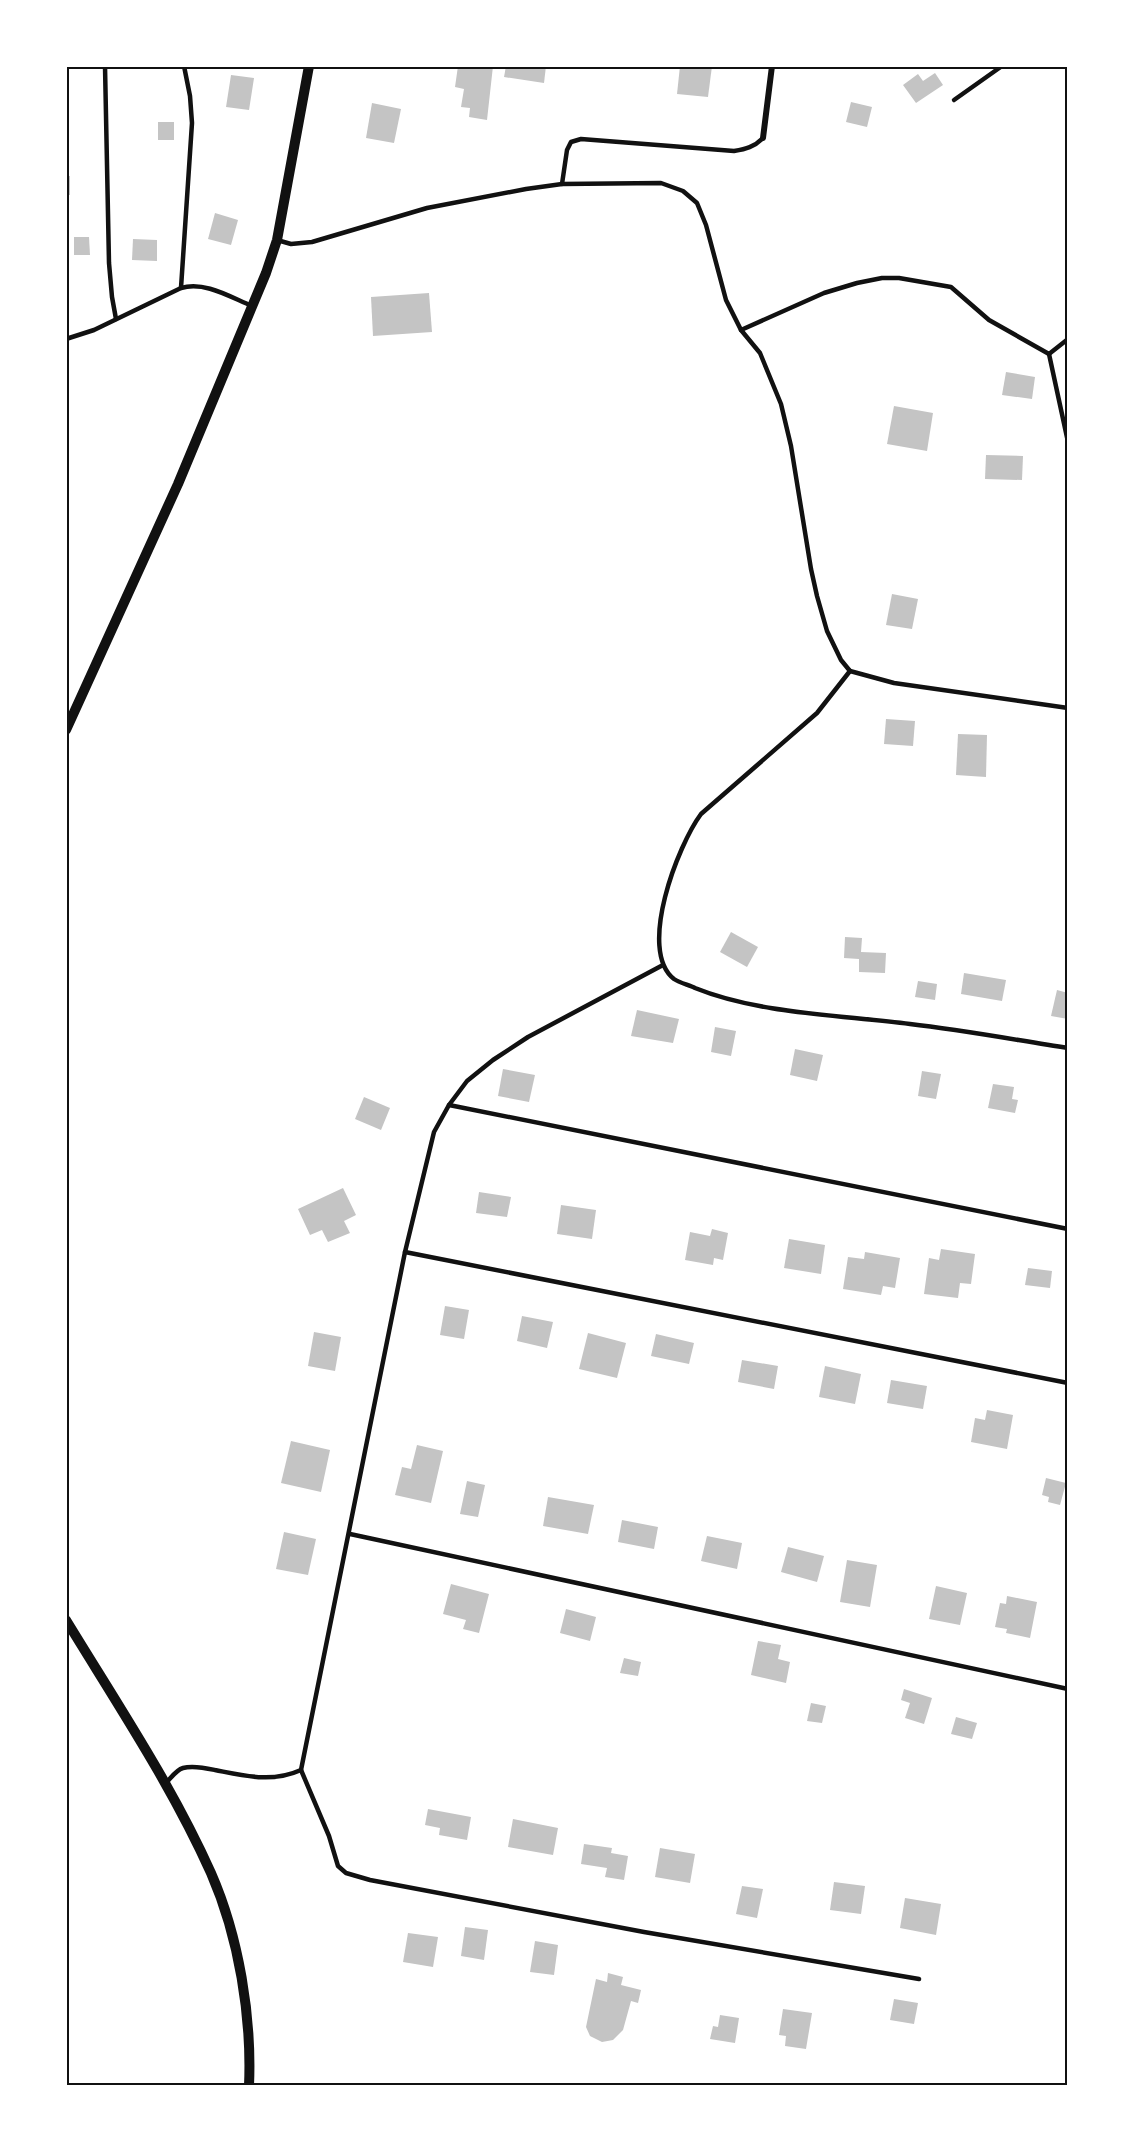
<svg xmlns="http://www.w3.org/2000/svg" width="1134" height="2152" font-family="'PT Sans Narrow',sans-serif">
	<rect width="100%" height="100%" fill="#fff"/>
	<g fill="#c4c4c4">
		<path d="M458,66H493L487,120L469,117L470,108L461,107L464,89L455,87Z"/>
		<path d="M506,66H546L544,83L504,77Z"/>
		<path d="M680,66H712L708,97L677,94Z"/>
		<path d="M935,73L943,85L916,103L903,85L918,74L923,81Z"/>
		<path d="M231,75L254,78L249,110L226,107Z"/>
		<path d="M851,102L872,107L867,127L846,122Z"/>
		<path d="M372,103L401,109L394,143L366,138Z"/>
		<rect x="158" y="122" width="16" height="18"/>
		<rect x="66" y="176" width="4" height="19"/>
		<path d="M215,213L238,220L231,245L208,239Z"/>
		<path d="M74,237H89L90,255H74Z"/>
		<path d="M133,239L157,240V261L132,260Z"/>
		<path d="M429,293L432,332L373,336L371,297Z"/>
		<path d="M1006,372L1035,377L1032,399L1002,395Z"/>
		<path d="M894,406L933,413L927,451L887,444Z"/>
		<path d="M986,455L1023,456L1022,480L985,479Z"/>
		<path d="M892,594L918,599L912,629L886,625Z"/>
		<path d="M886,719L915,721L913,746L884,744Z"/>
		<path d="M958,734L987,735L986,777L956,775Z"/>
		<path d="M731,932L758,947L747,967L720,952Z"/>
		<path d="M845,937L862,938L861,952L886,953L885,973L859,972V959L844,958Z"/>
		<path d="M964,973L1006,980L1002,1001L961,994Z"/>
		<path d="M918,981L937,984L935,1000L915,997Z"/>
		<path d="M1057,990L1068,993V1019L1051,1016Z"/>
		<path d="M637,1010L679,1019L673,1043L631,1036Z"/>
		<path d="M715,1027L736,1031L731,1056L711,1052Z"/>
		<path d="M795,1049L823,1055L817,1081L790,1075Z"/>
		<path d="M503,1069L535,1075L529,1102L498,1096Z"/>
		<path d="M922,1071L941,1074L936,1099L918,1096Z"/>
		<path d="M993,1084L1014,1087L1012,1099L1018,1100L1015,1113L988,1108Z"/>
		<path d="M364,1097L390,1108L381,1130L355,1119Z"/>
		<path d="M343,1188L356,1215L344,1221L350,1233L328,1242L322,1230L310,1235L298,1209Z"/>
		<path d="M479,1192L511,1197L507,1217L476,1213Z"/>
		<path d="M561,1205L596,1210L592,1239L557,1234Z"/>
		<path d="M712,1229L728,1233L723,1260L714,1258L713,1265L685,1260L690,1232L710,1236Z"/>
		<path d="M789,1239L825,1245L821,1274L784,1268Z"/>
		<path d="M941,1249L975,1254L971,1284L960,1283L958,1298L924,1294L929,1258L939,1260Z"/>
		<path d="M865,1252L900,1258L895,1288L883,1286L881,1295L843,1289L848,1257L864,1259Z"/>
		<path d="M1028,1268L1052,1271L1050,1288L1025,1285Z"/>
		<path d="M445,1306L469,1310L464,1339L440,1335Z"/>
		<path d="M522,1316L553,1322L547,1348L517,1341Z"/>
		<path d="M314,1332L341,1337L335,1371L308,1366Z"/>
		<path d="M588,1333L626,1343L617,1378L579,1369Z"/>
		<path d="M656,1334L694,1343L689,1364L651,1356Z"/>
		<path d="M742,1360L778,1366L774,1389L738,1382Z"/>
		<path d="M825,1366L861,1374L855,1404L819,1397Z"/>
		<path d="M891,1380L927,1386L923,1409L887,1403Z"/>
		<path d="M987,1410L1013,1415L1007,1449L971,1442L975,1418L985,1420Z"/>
		<path d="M291,1441L330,1450L321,1492L281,1483Z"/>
		<path d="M417,1445L443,1451L431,1503L395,1495L402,1467L411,1469Z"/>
		<path d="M1046,1478L1066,1483L1060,1505L1048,1502L1049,1497L1042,1495Z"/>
		<path d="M467,1481L485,1485L478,1517L460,1514Z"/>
		<path d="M548,1497L594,1505L588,1534L543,1526Z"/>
		<path d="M622,1520L658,1527L654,1549L618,1542Z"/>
		<path d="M284,1532L316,1539L308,1575L276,1569Z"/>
		<path d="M707,1536L742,1543L737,1569L701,1561Z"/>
		<path d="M788,1547L824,1556L817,1582L781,1572Z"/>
		<path d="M847,1560L877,1565L870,1607L840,1602Z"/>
		<path d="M451,1584L489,1594L479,1633L463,1629L466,1620L443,1614Z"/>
		<path d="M936,1586L967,1593L960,1625L929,1619Z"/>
		<path d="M1007,1596L1037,1602L1030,1638L1006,1633L1007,1629L995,1627L1000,1603L1006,1604Z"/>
		<path d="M566,1609L596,1617L590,1641L560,1633Z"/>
		<path d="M758,1641L781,1645L778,1659L790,1662L786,1683L751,1675Z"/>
		<path d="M624,1658L641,1662L638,1676L620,1673Z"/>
		<path d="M904,1689L932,1698L924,1724L905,1718L910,1703L901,1700Z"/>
		<path d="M811,1703L826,1706L822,1723L807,1721Z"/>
		<path d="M956,1717L977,1723L972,1739L951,1734Z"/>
		<path d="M428,1809L471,1817L467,1840L439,1835L440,1828L425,1825Z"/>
		<path d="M513,1819L558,1828L553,1855L508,1847Z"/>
		<path d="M584,1844L612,1848L611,1853L628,1856L624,1880L605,1877L607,1868L581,1864Z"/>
		<path d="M660,1848L695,1854L690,1883L655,1877Z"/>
		<path d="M834,1882L865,1886L861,1914L830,1910Z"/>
		<path d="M742,1886L763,1889L757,1918L736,1914Z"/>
		<path d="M905,1898L941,1904L936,1935L900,1928Z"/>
		<path d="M465,1927L488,1930L484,1960L461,1956Z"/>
		<path d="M408,1933L438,1937L433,1967L403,1962Z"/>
		<path d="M535,1941L558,1945L554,1975L530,1972Z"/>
		<path d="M608,1973L623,1977L621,1985L641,1990L638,2003L631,2001L623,2030L613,2040L602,2042L590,2036L586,2027L596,1979L607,1982Z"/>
		<path d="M894,1999L918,2003L914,2024L890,2020Z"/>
		<path d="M783,2009L812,2013L806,2049L785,2046L786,2036L779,2035Z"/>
		<path d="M720,2015L739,2018L735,2043L710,2039L713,2026L718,2027Z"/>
	</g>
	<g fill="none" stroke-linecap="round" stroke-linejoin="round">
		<g stroke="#111" stroke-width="4.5">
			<path d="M105,66L109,263L112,297L116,319"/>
			<path d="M954,100L1002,66"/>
			<path d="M562,184L567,150L571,142L581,139L734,151C746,149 754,147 763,138"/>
			<path d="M277,240L291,244L312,242L427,208L526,189L562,184L661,183L683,191L697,203L706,225L726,300L741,330L760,353L781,404L791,446L811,569L817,596L827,631L841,660L850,671"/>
			<path d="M181,288L192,123L190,96L184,66"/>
			<path d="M741,330L824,293L857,283L882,278H899L951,287L989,320L1049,354L1068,339"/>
			<path d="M66,339L94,330L181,288C205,281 230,297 252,306"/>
			<path d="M1049,354L1068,442"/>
			<path d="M850,671L817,713L701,814C678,845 637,950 674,979C680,983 689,985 695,988C759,1014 842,1015 910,1024C963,1030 1016,1040 1068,1048"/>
			<path d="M850,671L894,683L1068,708"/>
			<path d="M663,965L528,1037L493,1060L467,1081L449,1105L434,1132L405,1252L301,1770L329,1836L338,1866L346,1873L370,1880L644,1932L919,1979"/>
			<path d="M449,1105L1068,1229"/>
			<path d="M405,1252L1068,1383"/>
			<path d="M350,1534L1068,1689"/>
			<path d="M166,1783C171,1778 176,1770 183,1768C193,1765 206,1768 215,1770C246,1776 272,1783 301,1770"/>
		</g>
		<path stroke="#111" stroke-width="6" d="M763,138L772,66"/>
		<g stroke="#111" stroke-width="10">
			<path d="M66,730L178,484L266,273L277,240L309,66"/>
			<path d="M66,1620C116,1702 171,1784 211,1873C239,1937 252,2017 249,2086"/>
		</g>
	</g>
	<rect width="1134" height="2152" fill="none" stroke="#ffffff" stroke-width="135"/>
	<rect x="68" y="68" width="998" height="2016" fill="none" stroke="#111" stroke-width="2"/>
</svg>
